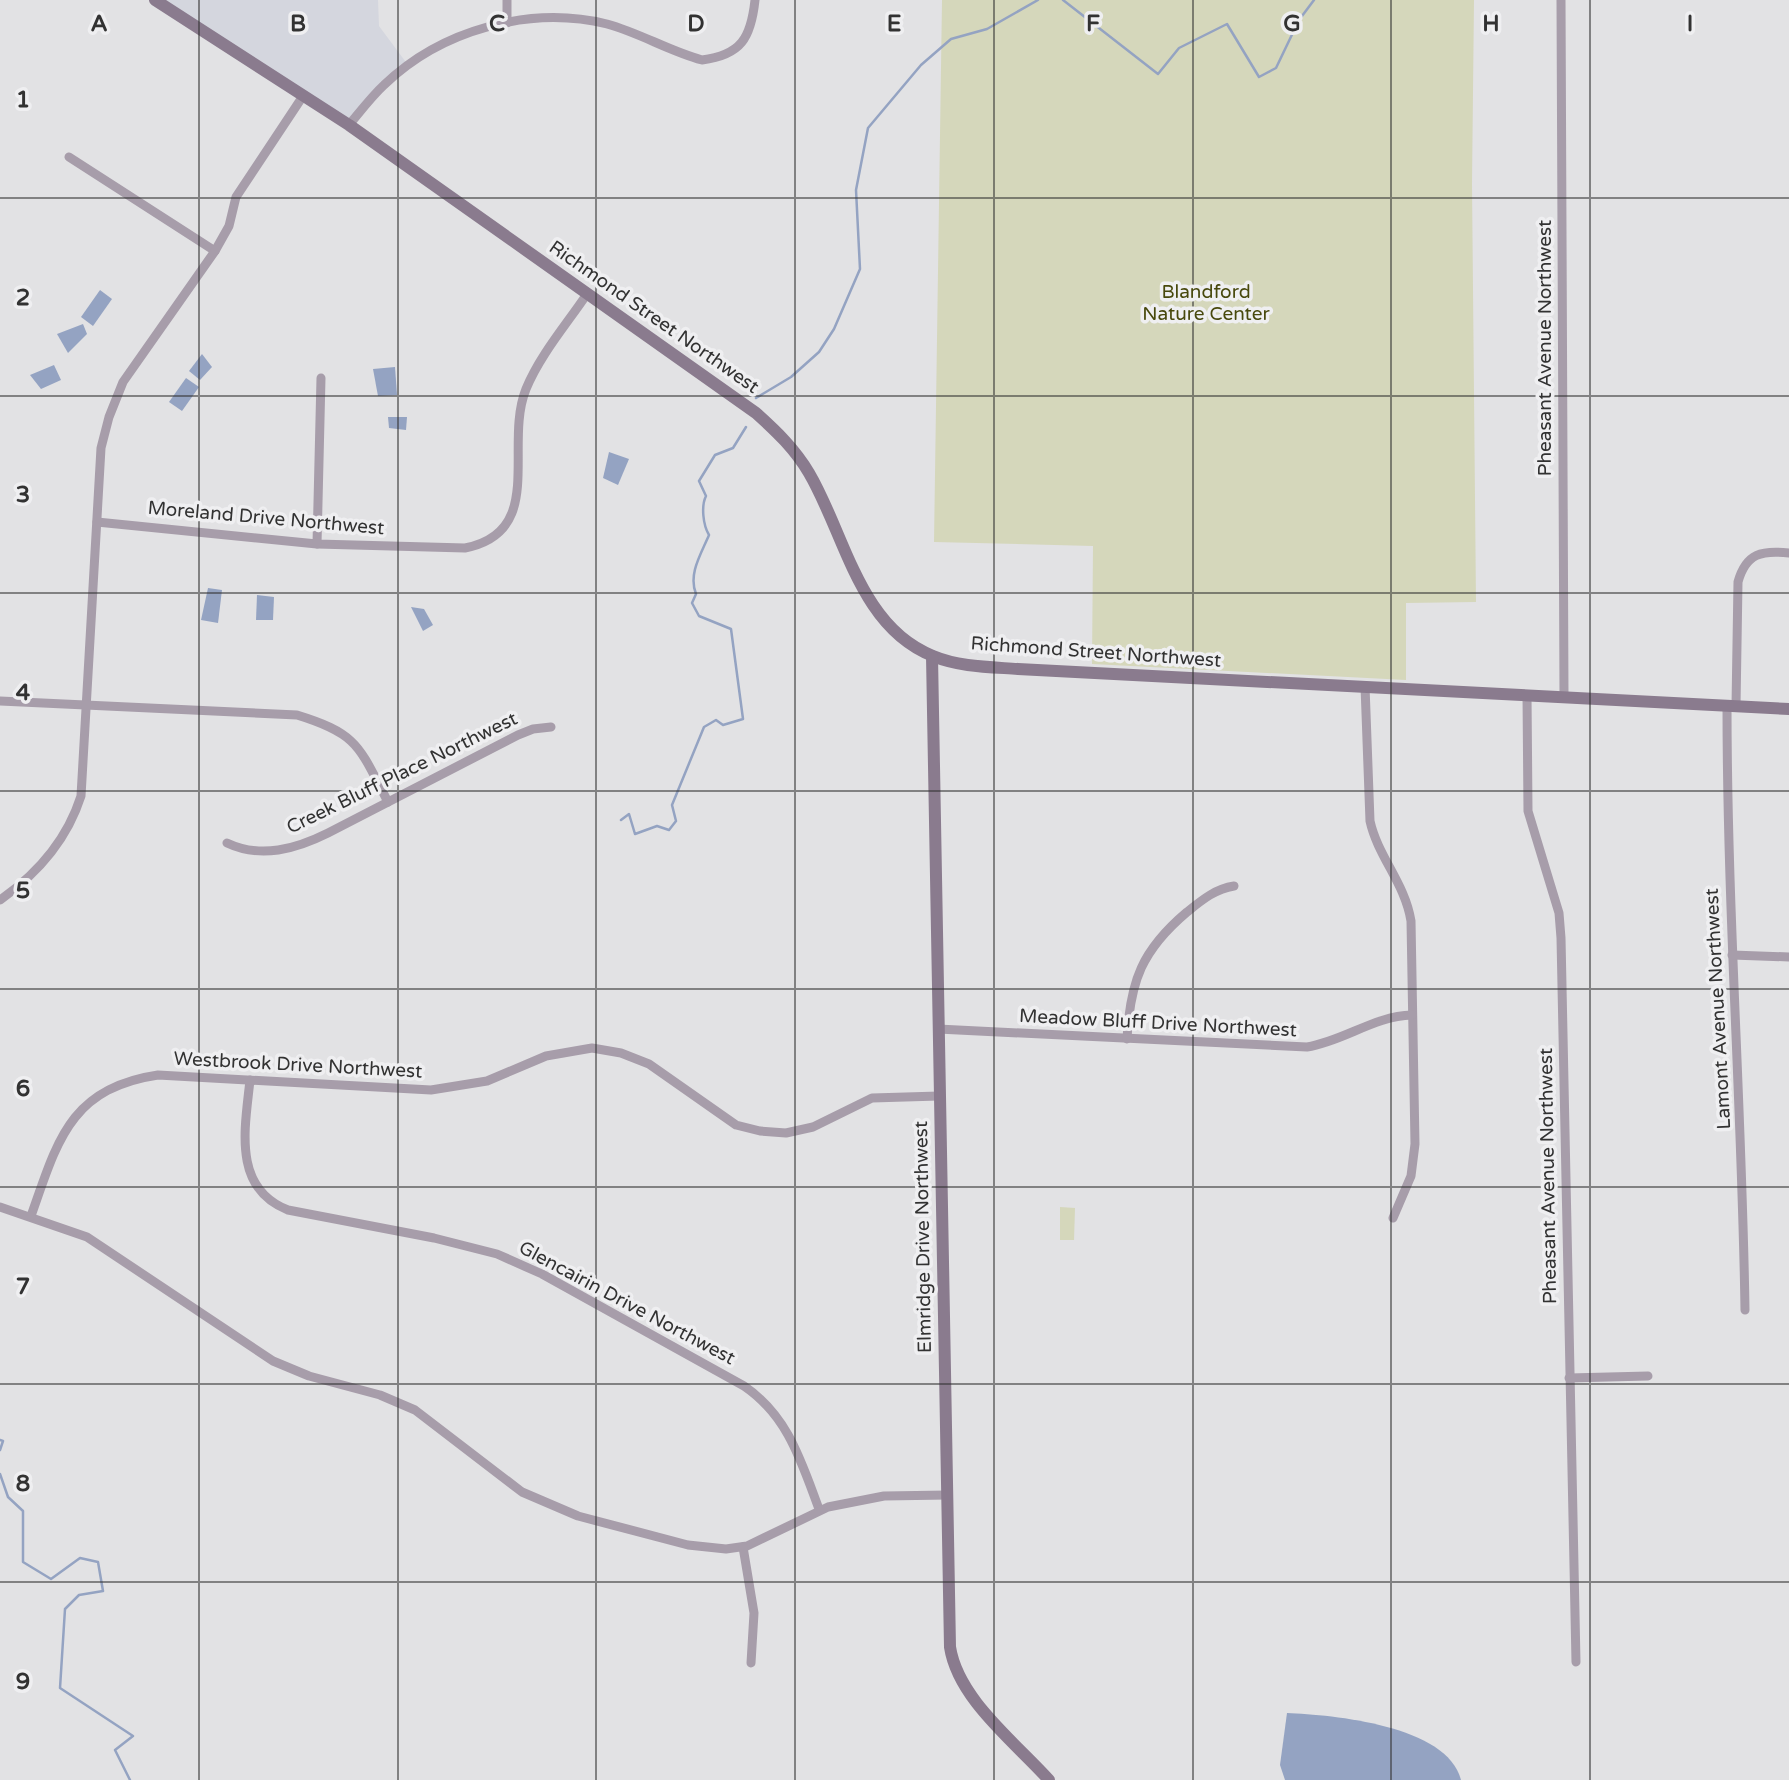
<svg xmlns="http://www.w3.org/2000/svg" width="1789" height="1780" font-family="'Varela Round',sans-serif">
	<rect width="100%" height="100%" fill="#e2e2e4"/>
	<path fill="#d4d6de" d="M155,0H378L379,26L408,65L349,125Z"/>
	<g fill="#d5d7bb">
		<path d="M942,0H1474L1472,184L1476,602L1406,603V680L1092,664L1093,546L934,542Z"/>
		<path d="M1060,1207L1075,1208L1074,1240H1060Z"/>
	</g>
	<g fill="#94a3c2">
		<path d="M100,290L112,299L93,326L81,317Z"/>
		<path d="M83,324L87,334L68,353L57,334Z"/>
		<path d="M202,354L212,367L200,380L189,371Z"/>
		<path d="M54,365L61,380L41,389L30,375Z"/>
		<path d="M395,367L397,395L378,396L373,369Z"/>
		<path d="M186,378L199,387L182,411L169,402Z"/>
		<path d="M388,417H407L406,430L389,428Z"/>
		<path d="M609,452L629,459L618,485L603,478Z"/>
		<path d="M208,588L222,590L218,623L201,620Z"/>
		<path d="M257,595L274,597L273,620H256Z"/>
		<path d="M411,607L424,609L433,625L423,631Z"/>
		<path d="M1287,1713C1333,1715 1447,1725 1461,1780H1285L1280,1765Z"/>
	</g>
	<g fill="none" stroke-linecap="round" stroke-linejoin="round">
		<g stroke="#94a3c2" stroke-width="2.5">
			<path d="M1063,0L1158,74L1179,48L1227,24L1259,77L1276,68L1299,20L1314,0"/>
			<path d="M756,398L791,377L819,352L834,329L860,269L856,190L868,128L921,65L951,39L987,29L1038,0"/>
			<path d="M621,820L629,814L635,834L657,826L669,830L676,821L672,805L704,727L716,720L723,725L743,719L731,629L699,616L692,603L696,594C688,574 701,554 709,535C703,525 701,506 706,496L699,481L715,455L733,448L746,427"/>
			<path d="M0,1440L3,1441L0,1450"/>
			<path d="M0,1474L8,1497L23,1511V1562L51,1579L80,1558L98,1562L103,1591L79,1595L65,1609L60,1688L133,1736L115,1750L130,1780"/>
		</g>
		<g stroke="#a79daa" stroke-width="9">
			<path d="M507,0V23"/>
			<path d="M1561,0L1564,695"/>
			<path d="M349,125C360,112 371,97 384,85C441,30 530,5 607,24C640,33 669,51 702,60C741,55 751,38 755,0"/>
			<path d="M69,157L215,251"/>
			<path d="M97,522L317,544L465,548C547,532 503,446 526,389C540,355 566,325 587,294"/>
			<path d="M317,544L321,378"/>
			<path d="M1365,686L1370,821C1378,857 1405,883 1411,921L1415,1144L1411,1176L1393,1218"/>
			<path d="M1527,695L1528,811L1559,913L1561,938L1576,1662"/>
			<path d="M0,701L297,715C359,734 359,747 388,802"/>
			<path d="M1727,706C1727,908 1742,1108 1745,1310"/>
			<path d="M1736,706L1738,582C1746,553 1762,550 1789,553"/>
			<path d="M227,843C261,859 296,849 328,833L518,735L533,729L551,727"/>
			<path d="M0,900C37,874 67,840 81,796L101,448L109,417L123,382L215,251L229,226L236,197L303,96"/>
			<path d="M1732,955L1789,957"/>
			<path d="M938,1029L1307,1047C1344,1041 1374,1016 1412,1015"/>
			<path d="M1127,1039C1130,981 1142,950 1187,912C1202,900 1215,889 1234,886"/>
			<path d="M250,1080C245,1128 232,1188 288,1210L434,1238L497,1254L542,1274L744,1386C788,1416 801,1461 819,1509"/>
			<path d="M0,1207L87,1237L273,1361L309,1376L380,1395L415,1410L522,1492L578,1516L688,1545L726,1549L747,1546L828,1507L884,1496L948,1495"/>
			<path d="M31,1216C57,1143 69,1088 158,1075L431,1090L487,1081L546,1056L592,1048L621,1053L649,1064L736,1125L760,1131L786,1133L813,1127L872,1098L939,1096"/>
			<path d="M1569,1378L1648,1376"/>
			<path d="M743,1547L754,1613L751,1663"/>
		</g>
		<g stroke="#8a7b8e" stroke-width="12">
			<path d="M155,0L349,125L756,413C776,431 795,449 809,473C845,534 859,627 933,656C959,667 990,667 1018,669L1789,709"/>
			<path d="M932,656L950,1647C958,1699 1015,1742 1049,1780"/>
		</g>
	</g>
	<path fill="none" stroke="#323232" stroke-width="2" stroke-opacity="0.55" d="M199,0V1780M398,0V1780M596,0V1780M795,0V1780M994,0V1780M1193,0V1780M1391,0V1780M1590,0V1780M0,198H1789M0,396H1789M0,593H1789M0,791H1789M0,989H1789M0,1187H1789M0,1384H1789M0,1582H1789"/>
	<g text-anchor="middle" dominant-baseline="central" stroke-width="7" stroke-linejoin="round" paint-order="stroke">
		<g font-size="19" fill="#48490d" stroke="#efeff1">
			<text x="1206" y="292">Blandford<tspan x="1206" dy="22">Nature Center</tspan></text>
		</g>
		<g font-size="19" fill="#323232" stroke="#efeff1">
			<text transform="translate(654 317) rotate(35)">Richmond Street Northwest</text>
			<text transform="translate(1545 348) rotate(-90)">Pheasant Avenue Northwest</text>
			<text transform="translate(266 518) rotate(5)">Moreland Drive Northwest</text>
			<text transform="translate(1096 652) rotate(4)">Richmond Street Northwest</text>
			<text transform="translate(402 773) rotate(-26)">Creek Bluff Place Northwest</text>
			<text transform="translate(1718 1009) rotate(-93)">Lamont Avenue Northwest</text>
			<text transform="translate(1158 1023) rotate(3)">Meadow Bluff Drive Northwest</text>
			<text transform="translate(298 1065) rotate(3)">Westbrook Drive Northwest</text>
			<text transform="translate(1548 1176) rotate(-91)">Pheasant Avenue Northwest</text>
			<text transform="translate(923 1237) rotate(-91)">Elmridge Drive Northwest</text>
			<text transform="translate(627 1303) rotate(28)">Glencairin Drive Northwest</text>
		</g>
	</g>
	<g font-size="23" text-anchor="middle" font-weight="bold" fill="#323232" stroke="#efeff1" stroke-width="7" stroke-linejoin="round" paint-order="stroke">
		<text x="99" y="31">A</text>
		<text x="298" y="31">B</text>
		<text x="497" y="31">C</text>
		<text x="696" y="31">D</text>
		<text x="894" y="31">E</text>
		<text x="1093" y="31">F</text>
		<text x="1292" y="31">G</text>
		<text x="1491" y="31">H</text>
		<text x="1690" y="31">I</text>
		<text x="23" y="107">1</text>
		<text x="23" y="305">2</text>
		<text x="23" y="502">3</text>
		<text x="23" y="700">4</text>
		<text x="23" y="898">5</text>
		<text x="23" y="1096">6</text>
		<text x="23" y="1294">7</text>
		<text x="23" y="1491">8</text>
		<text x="23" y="1689">9</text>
	</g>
</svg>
